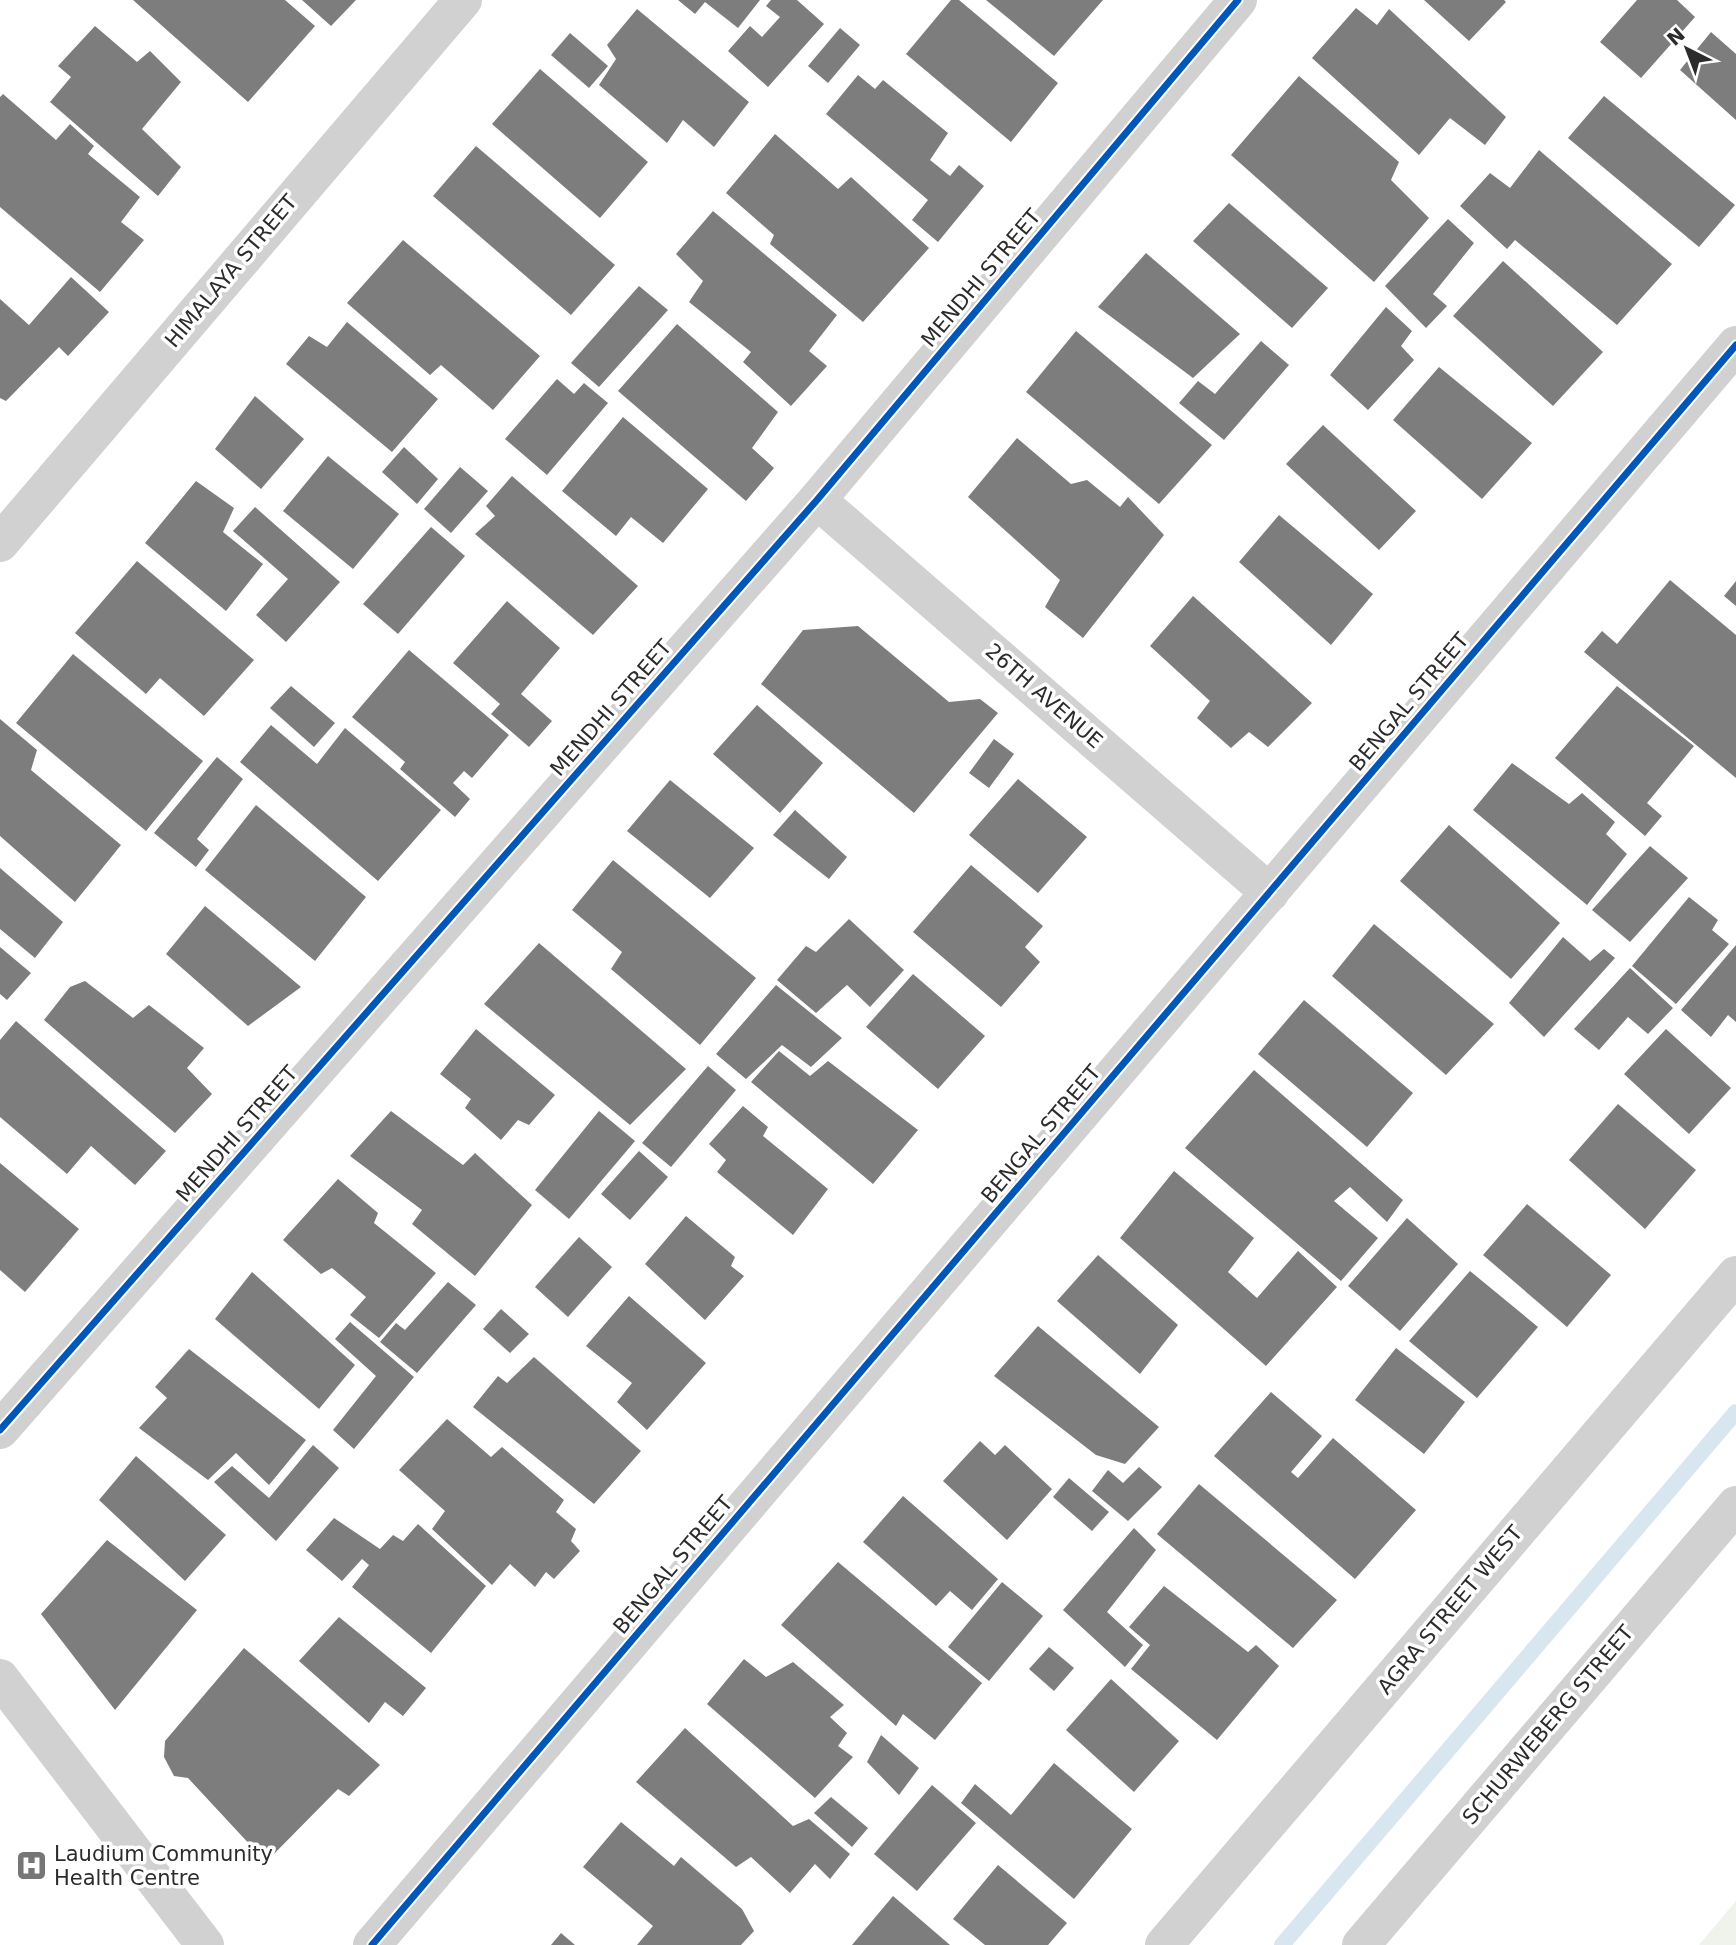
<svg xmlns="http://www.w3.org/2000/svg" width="1736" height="1945" font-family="'DejaVu Sans',sans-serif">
	<rect width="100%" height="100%" fill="#fff"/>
	<path fill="#eff3eb" d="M1736,1901V1945H1699Z"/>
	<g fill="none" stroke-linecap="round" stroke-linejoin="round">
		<path stroke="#d8e6ef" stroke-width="16" d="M1282,1945L1736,1412"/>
	</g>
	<g fill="#7d7d7d">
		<path d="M133,0H285L315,26L248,102Z"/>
		<path d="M302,0H356L331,26Z"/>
		<path d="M678,0H760L738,28L705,2L695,14Z"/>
		<path d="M771,0H797L824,24L768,87L728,51L750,26L762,37L780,17L766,6Z"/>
		<path d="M951,0H959L1058,83L1011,142L906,54Z"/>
		<path d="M986,0H1103L1054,56Z"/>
		<path d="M1424,0H1504L1506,2L1469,41Z"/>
		<path d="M1637,0H1677L1695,17L1641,78L1600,42Z"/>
		<path d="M1356,8L1377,25L1389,9L1506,117L1485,145L1450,118L1419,155L1312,58Z"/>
		<path d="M637,9L749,102L714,147L683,120L667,143L599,85L616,59L607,45Z"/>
		<path d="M95,26L137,62L150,51L181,82L142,129L181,167L158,196L50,102L71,77L58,66Z"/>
		<path d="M840,28L860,45L828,83L808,66Z"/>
		<path d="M1711,32L1736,54V120L1680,70Z"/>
		<path d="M570,33L608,66L589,88L551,55Z"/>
		<path d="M540,69L648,162L600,218L492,124Z"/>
		<path d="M858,75L875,89L883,80L948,133L930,160L950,176L959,165L984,186L938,242L912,220L928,200L826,114Z"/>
		<path d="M1299,76L1399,162L1391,180L1429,218L1374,282L1231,155Z"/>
		<path d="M3,94L56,140L70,124L94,146L88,154L140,197L121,222L144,240L100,292L0,207V97Z"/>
		<path d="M1604,96L1735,205L1699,247L1568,138Z"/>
		<path d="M775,134L838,189L851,177L929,248L863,322L770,244L774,235L726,193Z"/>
		<path d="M476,146L615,265L571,315L433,196Z"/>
		<path d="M1539,150L1672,264L1617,325L1515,240L1507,249L1460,206L1490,173L1510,188Z"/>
		<path d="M1229,203L1328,288L1292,328L1193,241Z"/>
		<path d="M713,211L837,315L809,351L827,366L791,406L743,362L751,352L689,302L703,281L676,254Z"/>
		<path d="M1448,219L1474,243L1433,294L1447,306L1426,328L1385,286Z"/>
		<path d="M403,240L540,356L493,410L441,365L430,375L347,303Z"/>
		<path d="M1146,253L1240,334L1193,378L1098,307Z"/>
		<path d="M1503,261L1603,352L1553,406L1453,316Z"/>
		<path d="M71,277L109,312L68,356L59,347L6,401L0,398V299L29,325Z"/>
		<path d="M639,286L668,310L599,387L571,363Z"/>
		<path d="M1386,307L1412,331L1401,346L1414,360L1368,410L1330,375Z"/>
		<path d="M347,322L438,399L392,452L286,364L309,336L327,347Z"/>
		<path d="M677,324L778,412L752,448L774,468L746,501L618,391Z"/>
		<path d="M1076,331L1212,445L1159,504L1026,392Z"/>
		<path d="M1261,341L1289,365L1224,440L1179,403L1198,381L1215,394Z"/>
		<path d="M1439,367L1532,443L1482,499L1393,420Z"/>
		<path d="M557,379L574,394L584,383L608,403L547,475L505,439Z"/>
		<path d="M255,396L304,439L261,489L215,449Z"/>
		<path d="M623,417L708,489L663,543L631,517L616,536L562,491Z"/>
		<path d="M1323,425L1416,511L1379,550L1286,464Z"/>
		<path d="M1017,438L1071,484L1087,480L1120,507L1128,497L1164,535L1083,638L1045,607L1060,580L968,497Z"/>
		<path d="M404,447L438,479L417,504L382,472Z"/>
		<path d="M328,456L399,514L353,569L283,511Z"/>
		<path d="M460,467L488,491L451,533L424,509Z"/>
		<path d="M512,476L638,586L593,635L475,534L495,516L486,506Z"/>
		<path d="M196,481L234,508L223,532L263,564L226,611L145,543Z"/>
		<path d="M255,507L340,582L286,642L256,615L288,579L233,531Z"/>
		<path d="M1279,515L1373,594L1331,645L1239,562Z"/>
		<path d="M431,527L465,556L398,634L363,604Z"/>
		<path d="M137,561L254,660L204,716L160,678L146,694L75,633Z"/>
		<path d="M1670,580L1736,635V778L1584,652L1602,631L1617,644Z"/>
		<path d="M1736,581V606L1724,596Z"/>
		<path d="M1193,596L1312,703L1268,747L1249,732L1231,748L1197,718L1210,701L1150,646Z"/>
		<path d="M507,601L560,648L521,694L552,721L529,747L491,714L500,704L453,663Z"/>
		<path d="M858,626L949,702L980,699L998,713L914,813L761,684L803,630Z"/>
		<path d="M409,650L509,735L472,778L464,771L453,783L470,799L455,817L400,769L405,762L352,717Z"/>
		<path d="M73,654L203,761L146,831L16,723Z"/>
		<path d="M291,686L335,723L314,747L270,708Z"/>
		<path d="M1617,686L1694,746L1647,803L1662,816L1645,836L1555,758Z"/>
		<path d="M757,705L823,763L780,813L713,754Z"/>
		<path d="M0,719L37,750L31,770L121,845L75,902L0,836Z"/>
		<path d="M271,725L317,764L345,728L441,810L378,881L240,762Z"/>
		<path d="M994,739L1014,754L989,788L969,773Z"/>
		<path d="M217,757L243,779L197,839L209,850L196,867L154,833Z"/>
		<path d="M1512,763L1569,804L1582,793L1615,822L1606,834L1627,854L1587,905L1473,810Z"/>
		<path d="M1018,779L1087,837L1038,893L969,835Z"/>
		<path d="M670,780L754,848L710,898L627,831Z"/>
		<path d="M256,805L366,897L315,961L205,870Z"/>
		<path d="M795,810L847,857L829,879L773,835Z"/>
		<path d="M1449,825L1560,923L1511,979L1400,881Z"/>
		<path d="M1650,846L1688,878L1630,942L1592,910Z"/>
		<path d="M613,860L756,978L700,1045L611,969L622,952L572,910Z"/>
		<path d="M971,865L1043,926L1025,947L1040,962L1001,1007L913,932Z"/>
		<path d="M0,868L63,922L35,958L0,929Z"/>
		<path d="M1689,897L1718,920L1712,930L1729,944L1676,1004L1632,966Z"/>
		<path d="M205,906L301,987L248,1026L166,954Z"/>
		<path d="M849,919L904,970L870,1007L847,985L816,1013L777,980L806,946L816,952Z"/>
		<path d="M1374,924L1494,1024L1446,1075L1332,976Z"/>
		<path d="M1563,937L1590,961L1604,949L1615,958L1544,1037L1509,1003Z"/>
		<path d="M539,943L686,1069L630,1125L484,1004Z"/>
		<path d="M1736,945V1022L1728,1015L1711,1037L1681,1010Z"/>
		<path d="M0,947L31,973L7,1000L0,994Z"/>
		<path d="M1630,968L1673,1008L1648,1034L1628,1017L1599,1050L1574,1029Z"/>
		<path d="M913,974L985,1036L938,1089L866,1027Z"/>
		<path d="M85,981L133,1018L149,1005L204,1048L187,1068L212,1094L175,1133L44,1020L70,987Z"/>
		<path d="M776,985L842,1038L811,1067L782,1045L746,1079L716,1054Z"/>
		<path d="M1304,1000L1413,1093L1367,1147L1258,1054Z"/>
		<path d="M16,1021L166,1151L135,1185L91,1146L67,1174L0,1117V1040Z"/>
		<path d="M476,1029L555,1095L529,1125L518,1120L501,1140L465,1108L471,1099L440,1074Z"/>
		<path d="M1666,1029L1731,1088L1689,1134L1624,1074Z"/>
		<path d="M779,1051L810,1076L828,1061L918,1130L873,1184L751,1082Z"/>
		<path d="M708,1066L736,1090L671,1167L642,1143Z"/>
		<path d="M1254,1070L1403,1200L1387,1222L1350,1187L1334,1201L1378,1238L1341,1281L1185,1148Z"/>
		<path d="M1618,1104L1696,1170L1645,1229L1569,1160Z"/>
		<path d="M743,1106L768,1127L763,1136L828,1189L793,1235L717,1172L726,1160L709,1144Z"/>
		<path d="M391,1111L463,1165L475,1153L532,1205L475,1276L412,1224L422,1210L350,1156Z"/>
		<path d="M599,1111L635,1141L569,1219L535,1190Z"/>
		<path d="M639,1151L668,1177L630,1220L601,1194Z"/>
		<path d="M0,1163L79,1229L25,1292L0,1270Z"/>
		<path d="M1174,1171L1254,1238L1228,1272L1257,1298L1298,1251L1337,1287L1266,1366L1120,1238Z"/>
		<path d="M338,1179L378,1213L374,1223L436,1273L379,1338L350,1315L366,1297L332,1268L321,1274L283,1240Z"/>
		<path d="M1527,1204L1611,1275L1567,1327L1483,1255Z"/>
		<path d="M686,1216L735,1257L731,1266L744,1276L705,1320L645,1264Z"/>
		<path d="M1407,1218L1458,1264L1400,1331L1348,1286Z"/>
		<path d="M579,1237L612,1267L568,1317L535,1287Z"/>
		<path d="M1098,1255L1178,1325L1140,1374L1057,1301Z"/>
		<path d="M1470,1271L1538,1327L1477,1398L1409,1341Z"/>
		<path d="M252,1272L355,1365L319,1409L215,1319Z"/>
		<path d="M448,1282L476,1305L417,1373L380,1342L396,1323L405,1330Z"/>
		<path d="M629,1296L706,1363L647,1430L617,1402L632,1383L586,1346Z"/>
		<path d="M501,1309L529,1334L510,1353L483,1329Z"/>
		<path d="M350,1322L414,1377L354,1449L333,1430L376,1376L335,1339Z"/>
		<path d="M1038,1326L1159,1427L1125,1464L1096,1455L994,1376Z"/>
		<path d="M1396,1348L1465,1402L1424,1454L1355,1400Z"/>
		<path d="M189,1349L306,1440L269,1485L236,1453L208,1480L139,1428L167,1398L155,1387Z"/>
		<path d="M534,1357L641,1451L594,1504L473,1407L498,1376L507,1383Z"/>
		<path d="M1271,1392L1322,1436L1291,1472L1298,1478L1333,1438L1416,1510L1355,1579L1214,1456Z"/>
		<path d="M447,1419L491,1457L502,1447L564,1500L556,1512L576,1529L571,1541L580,1551L554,1579L546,1572L535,1587L510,1564L492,1585L432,1529L445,1511L399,1470Z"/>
		<path d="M980,1441L995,1455L1005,1445L1052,1489L1007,1540L943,1481Z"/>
		<path d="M313,1445L339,1468L276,1541L214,1482L232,1466L269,1498Z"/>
		<path d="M136,1456L226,1535L185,1581L99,1500Z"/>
		<path d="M1139,1467L1162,1487L1128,1521L1092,1491L1108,1470L1123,1483Z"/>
		<path d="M1069,1478L1109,1512L1092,1531L1053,1497Z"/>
		<path d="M1199,1484L1337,1600L1293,1648L1157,1534Z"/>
		<path d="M903,1496L998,1579L972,1610L950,1591L936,1606L863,1542Z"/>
		<path d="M334,1518L380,1549L393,1535L403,1541L418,1524L486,1586L431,1653L352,1587L369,1565L362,1559L342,1581L306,1550Z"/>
		<path d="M1134,1528L1156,1550L1107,1612L1143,1645L1125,1667L1063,1610Z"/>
		<path d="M107,1540L197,1610L115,1710L41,1614Z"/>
		<path d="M838,1562L982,1683L935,1740L903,1714L896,1726L781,1625Z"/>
		<path d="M1002,1582L1043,1616L989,1681L948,1647Z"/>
		<path d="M1164,1586L1248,1652L1256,1645L1279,1666L1217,1740L1131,1669L1150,1645L1129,1627Z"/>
		<path d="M339,1617L426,1688L403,1716L385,1702L369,1723L299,1661Z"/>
		<path d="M1049,1647L1074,1668L1054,1691L1029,1669Z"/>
		<path d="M244,1648L380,1765L349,1796L338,1789L266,1862L188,1778L174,1776L164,1757L165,1741Z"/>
		<path d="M744,1659L766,1677L793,1662L844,1705L830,1717L847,1733L838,1746L853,1757L815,1798L707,1704Z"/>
		<path d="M1111,1679L1179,1741L1134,1792L1066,1730Z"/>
		<path d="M685,1728L793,1826L809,1819L850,1854L830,1879L815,1864L790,1893L751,1857L736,1867L636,1782Z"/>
		<path d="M881,1735L919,1768L899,1795L867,1762Z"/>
		<path d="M1054,1763L1132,1829L1074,1899L961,1803L975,1784L1011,1815Z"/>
		<path d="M932,1785L976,1823L917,1891L874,1854Z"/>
		<path d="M831,1797L868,1828L852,1847L814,1813Z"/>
		<path d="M621,1822L674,1866L681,1857L742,1909L754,1931L741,1945H637L653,1926L583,1867Z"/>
		<path d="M998,1865L1067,1923L1048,1945H985L953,1919Z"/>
		<path d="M893,1896L950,1945H852Z"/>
		<path d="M561,1933L575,1945H551Z"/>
	</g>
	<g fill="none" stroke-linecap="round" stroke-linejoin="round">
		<g stroke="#d1d1d1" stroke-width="38">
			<path d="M817,500L1270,893"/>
			<path d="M0,543L463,0"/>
			<path d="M0,1430L817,500L1238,0"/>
			<path d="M0,1678L205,1945"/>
			<path d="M372,1945L1736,345"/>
			<path d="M1164,1945L1736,1275"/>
			<path d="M1361,1945L1736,1505"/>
		</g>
		<defs>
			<g id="cycleway">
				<path d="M0,1430L817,500L1238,0"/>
				<path d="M372,1945L1736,345"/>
			</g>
		</defs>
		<use href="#cycleway" stroke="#fff" stroke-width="11"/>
		<use href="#cycleway" stroke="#0057b8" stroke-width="7"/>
	</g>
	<defs>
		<symbol id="hospital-square" viewBox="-11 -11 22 22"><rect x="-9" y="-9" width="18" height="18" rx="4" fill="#767676" stroke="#fff"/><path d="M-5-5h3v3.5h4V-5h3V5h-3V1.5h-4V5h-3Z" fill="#fff"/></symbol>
	</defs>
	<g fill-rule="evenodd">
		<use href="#hospital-square" x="14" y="1848" width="35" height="35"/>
	</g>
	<g text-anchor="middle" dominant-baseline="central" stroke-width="7" stroke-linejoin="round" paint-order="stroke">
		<g font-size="21" fill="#2c2c2c" stroke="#fff">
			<text transform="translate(231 271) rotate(-50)">HIMALAYA STREET</text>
			<text transform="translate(981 278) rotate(-50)">MENDHI STREET</text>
			<text transform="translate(1044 696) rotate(41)">26TH AVENUE</text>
			<text transform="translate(1409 702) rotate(-50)">BENGAL STREET</text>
			<text transform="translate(611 708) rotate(-49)">MENDHI STREET</text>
			<text transform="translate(237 1134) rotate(-49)">MENDHI STREET</text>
			<text transform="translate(1041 1134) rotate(-50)">BENGAL STREET</text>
			<text transform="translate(673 1565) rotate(-50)">BENGAL STREET</text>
			<text transform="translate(1450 1610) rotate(-50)">AGRA STREET WEST</text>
			<text transform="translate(1548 1725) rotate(-50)">SCHURWEBERG STREET</text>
		</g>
		<g font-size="21" fill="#2c2c2c" stroke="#fff" text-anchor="start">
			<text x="54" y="1854">Laudium Community<tspan x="54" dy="24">Health Centre</tspan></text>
		</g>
	</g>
	<g transform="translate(1687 49) rotate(318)" stroke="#ffffff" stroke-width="5" paint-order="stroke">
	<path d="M0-5L12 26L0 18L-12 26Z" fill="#2c2c2c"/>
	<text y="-10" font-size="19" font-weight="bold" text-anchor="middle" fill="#2c2c2c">N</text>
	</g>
</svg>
